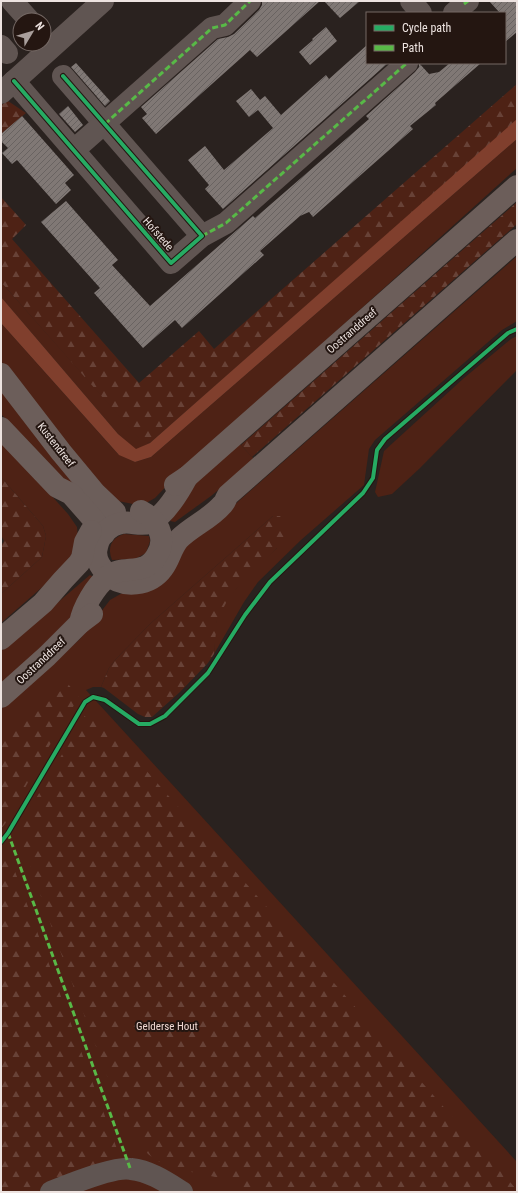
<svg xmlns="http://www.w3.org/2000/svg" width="518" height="1193" font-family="'Roboto Condensed',sans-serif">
	<defs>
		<pattern id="forest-firs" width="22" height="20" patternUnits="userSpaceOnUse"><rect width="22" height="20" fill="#4e2215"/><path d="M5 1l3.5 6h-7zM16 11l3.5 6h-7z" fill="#684237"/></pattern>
		<pattern id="building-hatch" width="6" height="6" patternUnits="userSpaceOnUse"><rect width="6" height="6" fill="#807875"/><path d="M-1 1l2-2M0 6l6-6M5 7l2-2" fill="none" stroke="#696361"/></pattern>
	</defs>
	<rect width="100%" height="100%" fill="#2a221f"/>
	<g fill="#4e2215">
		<path d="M517,139V168L180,472L155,498L148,502L133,504L113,500L57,439L1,361V323L118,454L135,462L151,457Z"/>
		<path d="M517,256V321L502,330L375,440L369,449L364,485L301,540L258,582L244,602L214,654C215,643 214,630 217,619C225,594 258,566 277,548L273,516L150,624L116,659L109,668L101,687H93L86,690L517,1162V1192H1V709L80,639L110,600L124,592L181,549L224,514Z"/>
		<path d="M1,282L141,440L150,443L136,450L118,434L1,297Z"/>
		<path d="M517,336V370L419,469L392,494L378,497L375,492L384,451L464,378L511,339Z"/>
		<path d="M1,385L49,445L92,511L45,459L1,414Z"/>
		<path d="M1,440L68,514L77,527L78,538L69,561L55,576L1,623V594L42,557L46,536L43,526L1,477Z"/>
		<path d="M239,443L255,460L211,496L175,522L170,521L200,476Z"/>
		<path d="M124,534L149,536L150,541L146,553L135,559L112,560C107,548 111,538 124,534Z"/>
		<path d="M90,575L97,579L78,610L1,688V651Z"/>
	</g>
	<g fill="url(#forest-firs)">
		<path d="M517,84V120L150,443L141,441L1,282V197L26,225L12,239L139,383L199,331L214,349Z"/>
		<path d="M8,101L26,113L1,134V105Z"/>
		<path d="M517,202V224L252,457L241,445Z"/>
		<path d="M1,477L43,526L46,536L42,557L1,594V546L4,541L1,535Z"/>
		<path d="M273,516H280L284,522L287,529L283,539L277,548L237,588L226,603L217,620L214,654L208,663L180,692L152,717H145L138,714L104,688L101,687L109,668L116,659L150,624Z"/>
		<path d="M68,684L79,697L37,766L5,824L1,829V744Z"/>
		<path d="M90,707L517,1190V1192H249L220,1178L182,1170L157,1161L148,1154L134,1136L125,1118L109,1081L59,948L22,842L21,832L25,817Z"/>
		<path d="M6,847L117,1149L115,1159L107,1163L49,1181L22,1192H1V853Z"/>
	</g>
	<path fill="#803f2d" d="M517,119V139L151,457L135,462L119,455L1,323V297L118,434L136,449L150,443Z"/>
	<g fill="url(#building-hatch)">
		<path d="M262,1H320L257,57L250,50L156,134L142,118L147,114L141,107L218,39L228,37L234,34L259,10L262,5Z"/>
		<path d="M324,1H360L340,18Z"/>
		<path d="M489,1H517V32L505,42V13H500Z"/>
		<path d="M326,27L337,41L310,65L299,52L313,40L312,39Z"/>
		<path d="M367,45V63H388L223,209L205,189L209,185L188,160L205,146L224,170L273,128L258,110L249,117L236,101L251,89L260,100L265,96L281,115L326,75L329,79Z"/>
		<path d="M76,63L110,101L105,106L71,67Z"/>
		<path d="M419,63L429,74L439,72L450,63H481L435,103L436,105L410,126L413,129L313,217L309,212L300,216L260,251L264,255L182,328L175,320L143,348L94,293L100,288L41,222L66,201L118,260L112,265L150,306L253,216L255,218L369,119L366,116L415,72L419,67Z"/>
		<path d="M68,106L83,125L75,132L59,114Z"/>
		<path d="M22,116L74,175L65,183L71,190L56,204L17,160L12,164L2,153L8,148L1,141V134Z"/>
	</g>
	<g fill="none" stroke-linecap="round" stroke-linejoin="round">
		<g stroke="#605552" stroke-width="22">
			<path d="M12,1L29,20"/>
			<path d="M411,1L421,13"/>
			<path d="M454,13L468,1"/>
			<path d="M1,46L7,53"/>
			<path d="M63,76L202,236"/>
			<path d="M14,81L171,263L202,236L226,223L407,63"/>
			<path d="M1,93L103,1"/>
			<path d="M74,150L212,28L225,25L250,1"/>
			<path d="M51,1192C68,1185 115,1166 131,1169C150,1171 166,1182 182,1192"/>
		</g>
		<g stroke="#6c5e5a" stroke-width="22">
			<path d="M1,374L61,452L95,493L115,512"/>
			<path d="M1,428L57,487L71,494L93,519L104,534"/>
			<path d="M187,477C179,492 165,516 149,523C140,526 131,521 122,523C110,525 99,535 97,547C94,557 100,567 107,574C123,589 150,586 163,568C170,559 171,548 179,539C192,526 210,519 222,505C225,503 226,498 228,495L517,240"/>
			<path d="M175,485L187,477L517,186"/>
			<path d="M80,623C83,607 95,587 108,576C124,564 146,577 157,555C160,550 162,543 161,537C160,526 151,516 141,511"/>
			<path d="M1,639L43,603L63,580L79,563L82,558L85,542L91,531"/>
			<path d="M1,697L47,656L80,623L92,614"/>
		</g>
		<g stroke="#58b947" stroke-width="3" stroke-dasharray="6 3" stroke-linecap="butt">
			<path d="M464,4L468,1"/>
			<path d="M105,124L212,28L225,25L250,1"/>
			<path d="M202,236L226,223L407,63"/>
			<path d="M8,833L130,1168"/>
		</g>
		<defs>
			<g id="cycleway">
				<path d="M14,81L171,263L202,236L63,76"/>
				<path d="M1,842L8,833L85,702L93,697L105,700L139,724H150L165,716L208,673L245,615L270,582L363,493L373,478L377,450L385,439L508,333L517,329"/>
			</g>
		</defs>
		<use href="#cycleway" stroke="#241611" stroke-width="6"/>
		<use href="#cycleway" stroke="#26ab63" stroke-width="4"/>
	</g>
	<g text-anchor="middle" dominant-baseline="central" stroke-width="4" stroke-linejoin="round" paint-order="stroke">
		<g font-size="11" fill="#ede3e0" stroke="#241611">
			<text transform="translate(158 234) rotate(49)">Hofstede</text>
			<text transform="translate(352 331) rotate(-41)">Oostranddreef</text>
			<text transform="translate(56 445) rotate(52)">Kustendreef</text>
			<text transform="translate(41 661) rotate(-43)">Oostranddreef</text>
		</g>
		<g font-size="11" fill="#f0d9d3" stroke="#241611">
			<text x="167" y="1026">Gelderse Hout</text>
		</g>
	</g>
	<rect width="518" height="1193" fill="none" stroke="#ede3e0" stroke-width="4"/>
	<rect x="366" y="12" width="140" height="52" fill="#241611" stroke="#746864"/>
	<rect x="374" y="25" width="20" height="6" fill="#26ab63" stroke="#746864"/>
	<text x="402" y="32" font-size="12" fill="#ede3e0">Cycle path</text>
	<rect x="374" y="45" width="20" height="6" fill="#58b947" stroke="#746864"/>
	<text x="402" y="52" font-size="12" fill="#ede3e0">Path</text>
	<g transform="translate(32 32) rotate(52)"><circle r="19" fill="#241611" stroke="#746864"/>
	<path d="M0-3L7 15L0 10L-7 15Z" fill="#a99f9c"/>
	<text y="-6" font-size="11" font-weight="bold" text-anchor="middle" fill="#ede3e0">N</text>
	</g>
</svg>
